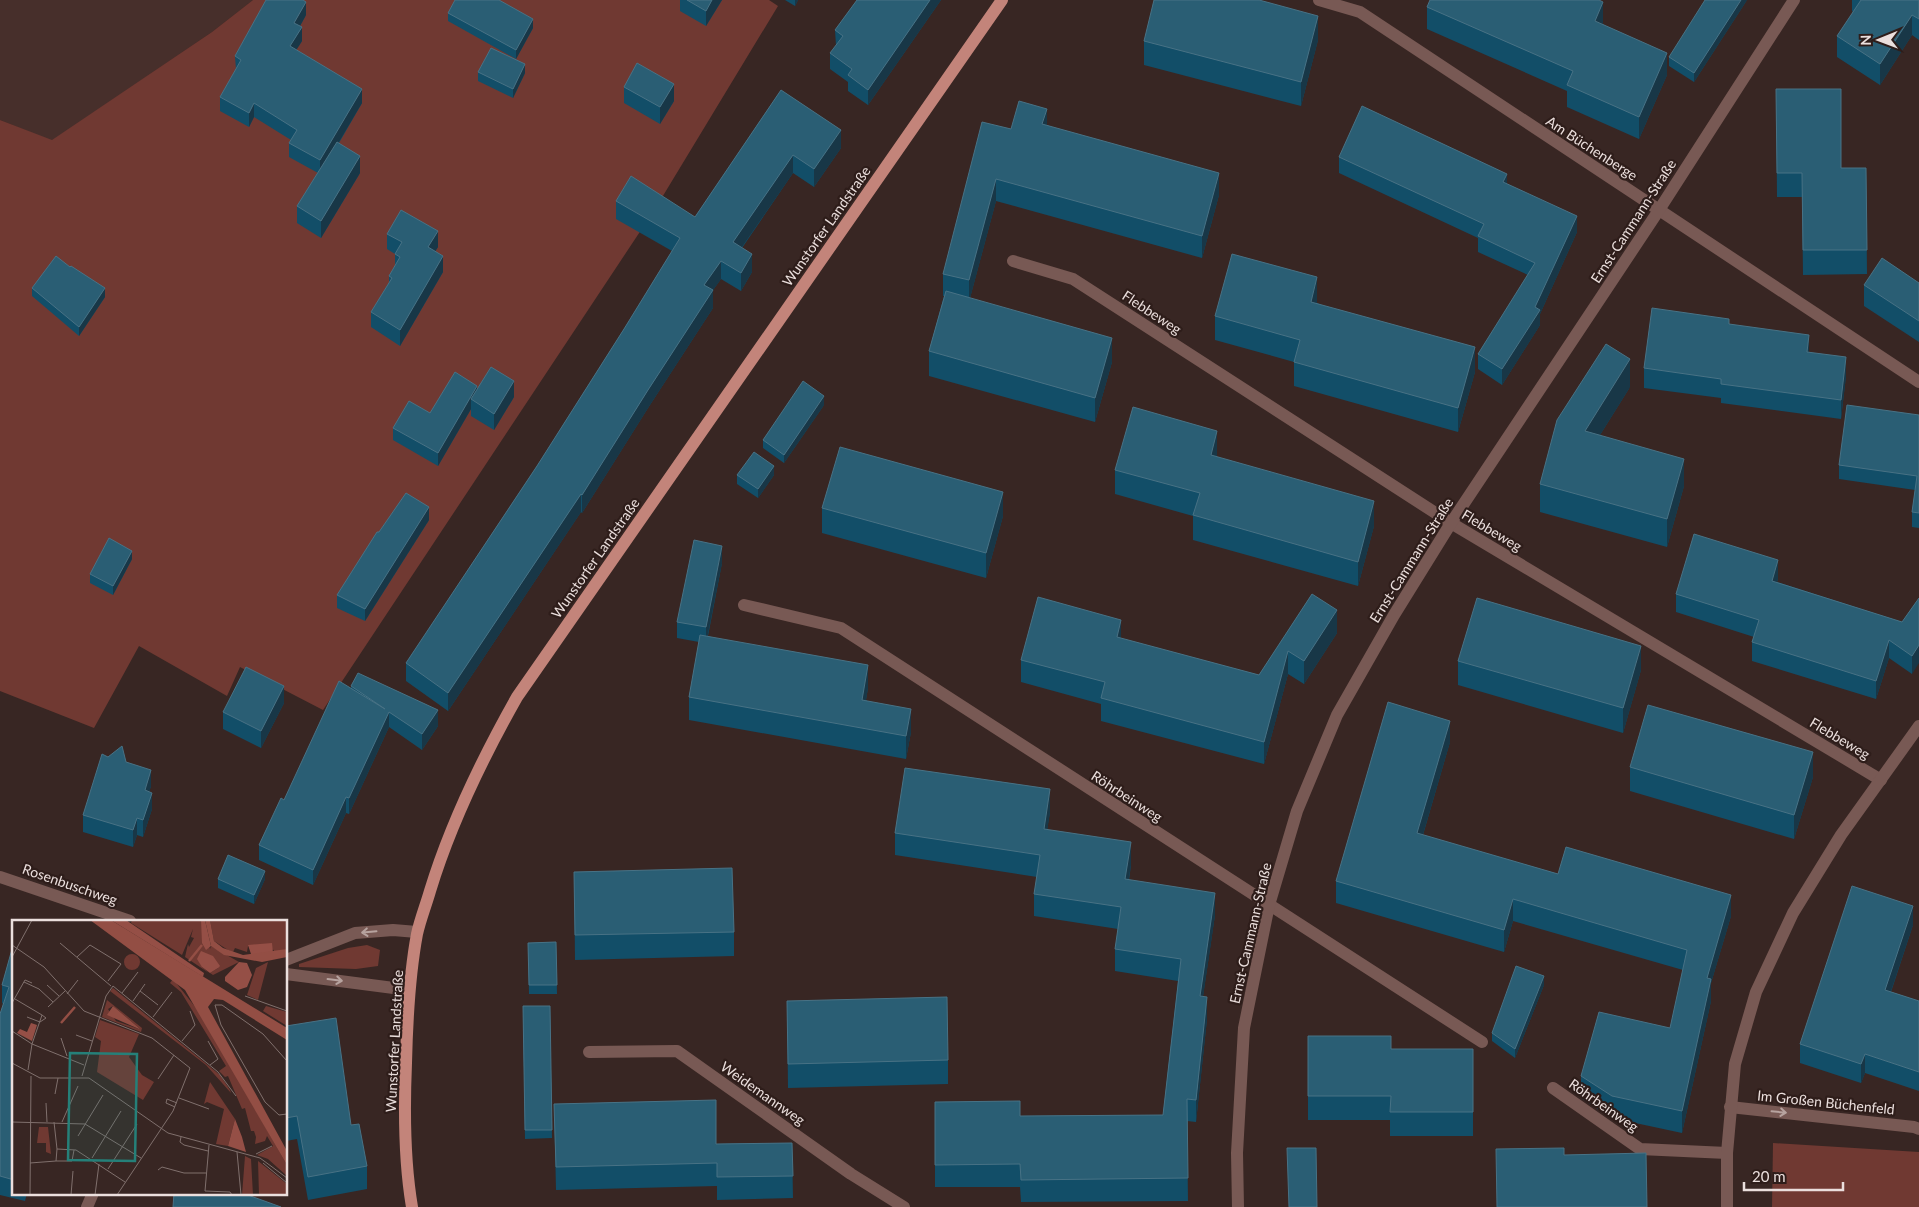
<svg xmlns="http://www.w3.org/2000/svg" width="1919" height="1207" font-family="Lato,sans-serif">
	<rect width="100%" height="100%" fill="#382623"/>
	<path fill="#472f2b" d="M0,0H253L212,32L52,141L0,120Z"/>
	<g fill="#703932">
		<path d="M253,0H769L778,6L655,209L323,710L240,667L227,696L139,646L94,728L0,691V120L52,140L212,32Z"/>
		<path d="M367,945L380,950L378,966L356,969L299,967V964L348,948Z"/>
		<path d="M1773,1143L1919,1152V1207H1772Z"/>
	</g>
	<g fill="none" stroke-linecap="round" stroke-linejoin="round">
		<g stroke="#785954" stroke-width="12">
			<path d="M1319,0L1360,12L1919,382"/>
			<path d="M1013,261L1073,279L1451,523L1881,780"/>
			<path d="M744,605L841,628L1482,1042"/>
			<path d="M0,877L130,921"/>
			<path d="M286,960L355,933L393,930L417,932"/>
			<path d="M286,974L409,990"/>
			<path d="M589,1052L677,1051L851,1174L904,1207"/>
			<path d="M1553,1088L1640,1149L1727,1153"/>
			<path d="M1730,1107L1914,1127L1919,1129"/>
			<path d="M87,1207L93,1193"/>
			<path d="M1238,1207L1237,1153L1244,1028L1269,905L1297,811L1337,715L1394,615L1451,523L1659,210L1794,0"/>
			<path d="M1727,1207V1153L1735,1064L1756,992L1793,913L1841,835L1919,726"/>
		</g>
		<path stroke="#c3847a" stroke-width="12" d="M412,1207C404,1160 404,1110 406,1063C407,1020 409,977 417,934C420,920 426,905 430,891C451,822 482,759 517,697L1002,0"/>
	</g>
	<g fill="#124e68">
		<path d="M680,0H722L706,26L680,11Z"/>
		<path d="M785,0H798L795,6Z"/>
		<path d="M857,0H941L868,105L848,91V82L830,69V53L836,46L835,30Z"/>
		<path d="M1747,0L1694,82L1669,66V57Z"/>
		<path d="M1852,0H1919V40L1912,35L1880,85L1837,57V36L1853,12L1852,11Z"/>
		<path d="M1427,7L1603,24L1667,75L1639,139L1567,107V91L1427,29Z"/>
		<path d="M448,13L533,28L516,59L448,21Z"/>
		<path d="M306,15L300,26L302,41L296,50L362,103L339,143L360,173L321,238L297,223V206L318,173L289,157V143L291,140L254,117L249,127L220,111V97L236,70L235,56Z"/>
		<path d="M1318,40L1301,106L1144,65V41Z"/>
		<path d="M478,72L525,73L513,98L478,81Z"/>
		<path d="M624,87L674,101L660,124L624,103Z"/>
		<path d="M1776,89L1841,168H1866L1867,274L1803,275L1802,197H1777Z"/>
		<path d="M781,90L841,148L814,187L793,173L742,248L752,272L741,291L721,279L713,290V308L648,408L582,513L581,512L448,711L406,681V663L537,466L624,329L672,251L616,219V201L695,217Z"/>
		<path d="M1047,125L1219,195L1202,258L996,201L970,298L1112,362L1095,422L929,376V351L944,296H943V274L1011,129Z"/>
		<path d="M1339,157L1507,184L1577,232L1540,314V325L1502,385L1478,369V354L1528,275L1478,252V238L1339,173Z"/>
		<path d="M387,234L438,247L435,251L443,272L400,346L371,327V312L389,283V276L395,266V254L387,249Z"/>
		<path d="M70,267L105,297L79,336L32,296V288Z"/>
		<path d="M1919,283V342L1864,306V285Z"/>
		<path d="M1317,302V303L1475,372L1458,432L1294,386V362L1215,340V316Z"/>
		<path d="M1729,324L1809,352L1846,376L1841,419L1721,403V398L1644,388V368Z"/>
		<path d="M1630,387L1600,435L1684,486L1667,547L1540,512V484Z"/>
		<path d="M477,390L514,397L494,430L471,416V409L438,466L393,440V428L430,413Z"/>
		<path d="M824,405L784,463L763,448V440Z"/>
		<path d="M1919,415V528L1912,527V512L1915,490L1839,479V465Z"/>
		<path d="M1217,456V457L1374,526L1358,586L1193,540V516L1115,494V470Z"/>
		<path d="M737,475H774L758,498L737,484Z"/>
		<path d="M822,508L1003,516L986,578L822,533Z"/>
		<path d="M429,520L365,621L337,608V595L379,532Z"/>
		<path d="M132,559L113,595L90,583V574Z"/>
		<path d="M722,563L708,636L868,688L866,700L911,732L906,759L689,720V697L699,642L677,638V622Z"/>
		<path d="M1778,579L1777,582L1902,622L1919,598L1912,674L1889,658L1876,699L1752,661V642L1754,637L1676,612V594Z"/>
		<path d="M1312,594L1337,633L1304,684L1288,674L1264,764L1101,721V704L1021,682V660L1121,639L1259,675Z"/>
		<path d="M1458,661L1641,670L1623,733L1458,685Z"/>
		<path d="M351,686L438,726L422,750L389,727L349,814L346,813L313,885L259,860V845L284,800L351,688Z"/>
		<path d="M284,703L261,748L223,729V712Z"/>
		<path d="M1450,742L1423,835L1558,874L1731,916L1711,983V1001L1682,1133L1612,1118L1581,1098V1076L1670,1028L1683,970L1513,921L1504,952L1336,903V881Z"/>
		<path d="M1630,767L1813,777L1794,839L1630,791Z"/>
		<path d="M151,786L149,792L152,809L143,837L137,835L133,847L83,832V815Z"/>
		<path d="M1050,812L1047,830L1131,865L1129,880L1215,915L1203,996L1207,1019L1196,1122L1187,1121L1188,1201L1021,1202L1020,1187H935V1102L1020,1116L1163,1115L1178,981L1115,971V949L1118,929L1034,916V894L1037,877L895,855V833Z"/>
		<path d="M574,872L734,932V956L575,960Z"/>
		<path d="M218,879H265L254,904L218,888Z"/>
		<path d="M1913,925L1891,992L1919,1001V1091L1865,1073L1861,1083L1800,1063V1044Z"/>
		<path d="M14,942V1193H27L25,1201L0,1195V1014L3,1004L2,1003V985Z"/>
		<path d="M556,942L557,994H529L528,943Z"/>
		<path d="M1544,985L1515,1058L1492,1041V1033Z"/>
		<path d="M787,1001L948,1060V1084L788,1088Z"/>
		<path d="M523,1006H550L552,1138L525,1139Z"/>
		<path d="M286,1026L351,1125L367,1166V1189L308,1200L297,1139L286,1141Z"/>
		<path d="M1308,1036L1391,1049H1473V1136H1390V1120H1308Z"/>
		<path d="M554,1104L716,1144L792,1143L793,1198L717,1200V1186L556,1190Z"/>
	</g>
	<g fill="#183747">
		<path d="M712,0H722L706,26V11Z"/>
		<path d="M795,0H798L795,6Z"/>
		<path d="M930,0H941L868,105V90Z"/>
		<path d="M1741,0H1747L1694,82V73Z"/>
		<path d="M306,2V15L294,37V23Z"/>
		<path d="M1603,2V24L1595,21Z"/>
		<path d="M1912,15V35L1880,85V64Z"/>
		<path d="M1318,16V40L1301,106V82Z"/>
		<path d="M533,19V28L516,59V50Z"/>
		<path d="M302,27V41L290,60V46Z"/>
		<path d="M1667,53V75L1639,139V117Z"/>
		<path d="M525,64V73L513,98V89Z"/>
		<path d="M674,84V101L660,124V107Z"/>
		<path d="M362,89V103L320,174V160Z"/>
		<path d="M254,103V117L249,127V113Z"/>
		<path d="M1047,109V131L1042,124Z"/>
		<path d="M841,130V148L814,187V169Z"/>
		<path d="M793,155V173L733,260V242Z"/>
		<path d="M360,156V173L321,238V221Z"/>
		<path d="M1219,173V195L1202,258V236Z"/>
		<path d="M1507,174V190L1503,182Z"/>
		<path d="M996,179V201L969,302V280Z"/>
		<path d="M1577,216V232L1540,314V325L1502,385V369L1535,307Z"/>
		<path d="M438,231V247L428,263V247Z"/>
		<path d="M752,254V272L741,291V273Z"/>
		<path d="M443,256V272L400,346V330Z"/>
		<path d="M721,261V279L704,303V285Z"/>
		<path d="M1317,277V302L1311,326V302Z"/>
		<path d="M105,288V297L79,336V327Z"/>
		<path d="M713,290V308L648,408L582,513V495L648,390Z"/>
		<path d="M1809,335V354L1807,352Z"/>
		<path d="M1112,338V362L1095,422V398Z"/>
		<path d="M1475,347V372L1458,432V408Z"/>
		<path d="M1846,357V376L1841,419V400Z"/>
		<path d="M1630,359V387L1585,459V431Z"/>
		<path d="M514,381V397L494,430V414Z"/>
		<path d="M477,386V398L471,399V409L438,466V453Z"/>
		<path d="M824,396V405L784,463V455Z"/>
		<path d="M1217,431V456L1211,479V455Z"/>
		<path d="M1684,459V486L1667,547V519Z"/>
		<path d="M774,466V475L758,498V489Z"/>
		<path d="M1003,492V516L986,578V553Z"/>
		<path d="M581,494V512L448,711V693Z"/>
		<path d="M1374,501V526L1358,586V562Z"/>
		<path d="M429,507V520L365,621V609Z"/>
		<path d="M722,546V563L706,644V627Z"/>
		<path d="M132,551V559L113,595V586Z"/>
		<path d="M1778,560V579L1772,599V581Z"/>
		<path d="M1337,610V633L1304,684V661Z"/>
		<path d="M1121,620V643L1117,637Z"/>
		<path d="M1889,640V658L1876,699V681Z"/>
		<path d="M1919,645V663L1912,674V656Z"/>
		<path d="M1641,646V670L1623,733V708Z"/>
		<path d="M1288,651V674L1264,764V742Z"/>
		<path d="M868,665V688L862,723V700Z"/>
		<path d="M284,686V703L261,748V731Z"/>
		<path d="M911,709V732L906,759V736Z"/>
		<path d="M438,710V726L422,750V734Z"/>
		<path d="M389,712V727L349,814V798Z"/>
		<path d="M1450,721V742L1417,855V833Z"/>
		<path d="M1813,752V777L1794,839V815Z"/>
		<path d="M151,770V786L145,807V790Z"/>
		<path d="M1050,789V812L1044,852V829Z"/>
		<path d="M152,793V809L143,837V820Z"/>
		<path d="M346,797V813L313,885V870Z"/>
		<path d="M137,818V835L133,847V830Z"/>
		<path d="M1131,842V865L1125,901V879Z"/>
		<path d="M265,871V879L254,904V895Z"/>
		<path d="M1215,893V915L1200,1018V996Z"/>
		<path d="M1731,895V916L1711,983V1001L1682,1133V1111L1707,978Z"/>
		<path d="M1513,899V921L1504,952V930Z"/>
		<path d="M1913,906V925L1885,1009V990Z"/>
		<path d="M1544,976V985L1515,1058V1049Z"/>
		<path d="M1207,997V1019L1196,1122V1100Z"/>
		<path d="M1865,1054V1073L1861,1083V1064Z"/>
	</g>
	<g fill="#2a5e74" stroke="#487285">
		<path d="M266,0H303L306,2L294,23L302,27L290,46L362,89L320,160L289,143L297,130L254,103L249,113L220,97L241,60L235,56Z"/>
		<path d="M455,0H499L533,19L516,50L448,13Z"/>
		<path d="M687,0H712L706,11Z"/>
		<path d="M857,0H930L868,90L848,75L852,69L830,53L843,36L835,30Z"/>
		<path d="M1154,0H1259L1318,16L1301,82L1144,41Z"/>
		<path d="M1430,0H1599L1603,2L1595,21L1667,53L1639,117L1567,85L1573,71L1427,7Z"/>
		<path d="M1705,0H1741L1694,73L1669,57Z"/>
		<path d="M1861,0H1919V19L1912,15L1880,64L1837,36Z"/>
		<path d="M491,48L525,64L513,89L478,72Z"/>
		<path d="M637,63L674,84L660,107L624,87Z"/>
		<path d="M1776,89H1841V168H1866L1867,250H1803L1802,173H1777Z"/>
		<path d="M781,90L841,130L814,169L793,155L733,242L752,254L741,273L721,261L704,285L713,290L648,390L582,495L581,494L448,693L406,663L537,466L624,329L680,238L616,201L631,176L695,217Z"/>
		<path d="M1019,101L1047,109L1042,124L1219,173L1202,236L996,179L969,280L943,274L982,122L1011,129Z"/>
		<path d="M1362,106L1507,174L1503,182L1577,216L1535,307L1540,310L1502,369L1478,354L1535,263L1478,236L1484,224L1339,157Z"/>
		<path d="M337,142L360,156L321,221L297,206Z"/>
		<path d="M401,210L438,231L428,247L443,256L400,330L371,312L392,278L389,276L400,257L395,254L402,242L387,234Z"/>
		<path d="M1232,254L1317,277L1311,302L1475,347L1458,408L1294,362L1300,340L1215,316Z"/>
		<path d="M56,256L70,267L71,266L105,288L79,327L32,288Z"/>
		<path d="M1882,258L1919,283V321L1864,285Z"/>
		<path d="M946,291L1112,338L1095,398L929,351Z"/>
		<path d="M1652,308L1729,319V324L1809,335L1807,352L1846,357L1841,400L1721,384V379L1644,368Z"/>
		<path d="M1606,344L1630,359L1585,431L1684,459L1667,519L1540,484L1557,420Z"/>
		<path d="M491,367L514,381L494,414L471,399Z"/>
		<path d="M455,372L477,386L438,453L393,428L409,401L430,413Z"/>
		<path d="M803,381L824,396L784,455L763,440Z"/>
		<path d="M1847,405L1919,415V513L1912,512L1917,476L1839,465Z"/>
		<path d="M1133,407L1217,431L1211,455L1374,501L1358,562L1193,515L1200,493L1115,470Z"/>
		<path d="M840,447L1003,492L986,553L822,508Z"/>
		<path d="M754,452L774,466L758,489L737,475Z"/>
		<path d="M406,493L429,507L365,609L337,595L377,532H379Z"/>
		<path d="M1694,534L1778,560L1772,581L1902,622L1919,598V645L1912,656L1889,640L1876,681L1752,642L1759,620L1676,594Z"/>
		<path d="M109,538L132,551L113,586L90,574Z"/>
		<path d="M694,540L722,546L706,627L677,622Z"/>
		<path d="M1312,594L1337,610L1304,661L1288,651L1264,742L1101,698L1105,682L1021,660L1038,597L1121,620L1117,637L1259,675Z"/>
		<path d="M1477,598L1641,646L1623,708L1458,661Z"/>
		<path d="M700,635L868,665L862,700L911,709L906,736L689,697Z"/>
		<path d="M246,667L284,686L261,731L223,712Z"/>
		<path d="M358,673L438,710L422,734L389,712L349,798L346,797L313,870L259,845L281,798L284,800L339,681L385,709L351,686Z"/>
		<path d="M1388,702L1450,721L1417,833L1558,874L1566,847L1731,895L1707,978L1711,979L1682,1111L1612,1096L1581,1076L1599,1012L1670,1028L1687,950L1513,899L1504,930L1336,881Z"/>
		<path d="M1648,705L1813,752L1794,815L1630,767Z"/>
		<path d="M122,746L126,762L151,770L145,790L152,793L143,820L137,818L133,830L83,815L102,754L108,757Z"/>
		<path d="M905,768L1050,789L1044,829L1131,842L1125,879L1215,893L1200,996L1207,997L1196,1100L1187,1099L1188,1178L1021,1180L1020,1164L935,1165V1102L1020,1101V1116L1163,1115L1181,959L1115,949L1121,907L1034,894L1040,855L895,833Z"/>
		<path d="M228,855L265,871L254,895L218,879Z"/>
		<path d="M732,868L734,932L575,935L574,872Z"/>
		<path d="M1852,886L1913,906L1885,990L1919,1001V1072L1865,1054L1861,1064L1800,1044Z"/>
		<path d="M14,942V1180L0,1176V1014L9,987L2,985Z"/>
		<path d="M556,942L557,985H529L528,943Z"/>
		<path d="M1516,966L1544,976L1515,1049L1492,1033Z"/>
		<path d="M947,997L948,1060L788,1064L787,1001Z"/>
		<path d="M523,1006H550L552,1130H525Z"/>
		<path d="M336,1018L351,1125L359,1124L367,1166L308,1177L297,1116L286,1118V1026Z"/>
		<path d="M1308,1036H1391V1049H1473V1112H1390L1391,1096H1308Z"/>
		<path d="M716,1100V1144L792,1143L793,1176L717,1177V1163L556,1167L554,1104Z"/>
		<path d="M1287,1148H1316L1317,1207H1289Z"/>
		<path d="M1564,1148V1155L1646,1153L1647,1207H1497L1496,1149Z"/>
		<path d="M174,1193H245V1194L281,1207H173Z"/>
	</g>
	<defs><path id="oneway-shaft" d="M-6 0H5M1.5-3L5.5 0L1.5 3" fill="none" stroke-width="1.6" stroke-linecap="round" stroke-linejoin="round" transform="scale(1.25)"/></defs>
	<g stroke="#b7a39f">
		<use href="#oneway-shaft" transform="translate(369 932) rotate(175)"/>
		<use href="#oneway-shaft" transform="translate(335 980) rotate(7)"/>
		<use href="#oneway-shaft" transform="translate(1779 1112) rotate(6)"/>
	</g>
	<g text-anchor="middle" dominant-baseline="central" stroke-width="4.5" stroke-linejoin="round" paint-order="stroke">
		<g font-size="14" fill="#ebdfdd" stroke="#2e1d1a">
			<text transform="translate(1592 148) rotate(33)">Am Büchenberge</text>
			<text transform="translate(1633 221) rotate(-57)">Ernst-Cammann-Straße</text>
			<text transform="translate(826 226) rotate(-55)">Wunstorfer Landstraße</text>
			<text transform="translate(1152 312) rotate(33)">Flebbeweg</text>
			<text transform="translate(1492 530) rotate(31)">Flebbeweg</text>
			<text transform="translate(595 558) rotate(-55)">Wunstorfer Landstraße</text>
			<text transform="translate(1411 560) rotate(-58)">Ernst-Cammann-Straße</text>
			<text transform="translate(1840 738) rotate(31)">Flebbeweg</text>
			<text transform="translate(1127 796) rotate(33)">Röhrbeinweg</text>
			<text transform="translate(70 884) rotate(19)">Rosenbuschweg</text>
			<text transform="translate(1250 933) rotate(-77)">Ernst-Cammann-Straße</text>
			<text transform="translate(394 1041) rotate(-87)">Wunstorfer Landstraße</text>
			<text transform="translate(763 1093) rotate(35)">Weidemannweg</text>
			<text transform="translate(1826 1102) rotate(6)">Im Großen Büchenfeld</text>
			<text transform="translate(1604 1105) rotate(35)">Röhrbeinweg</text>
		</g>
	</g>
	<g transform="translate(12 920)">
		<rect width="275" height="275" fill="#382623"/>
		<path d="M120,0H189L198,29L199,26L227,42L201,55L198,53L206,48L190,47L197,53L173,37L176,24L177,27L182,18L179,17L181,9L170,35L119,3ZM198,0H275V29L261,33L262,30L236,26L235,32L223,28L221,32L216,30L202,21ZM112 42a8 8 0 1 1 16 0a8 8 0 1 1-16 0ZM256,42L246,80L235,75L244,48ZM161,59L188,93L275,245V256L256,239L245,235L261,226L255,216L253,221L243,224L244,217L242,211H239L233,188L230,189L216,156L213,157L207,151L214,146L169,72L158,63ZM101,68L208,155L218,170L219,173L194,145L98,71ZM95,80L130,108L129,112L90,97ZM101,86L127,108V109L104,101L96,89ZM254,86L275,92V106L251,91ZM88,100L127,114L117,137L130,155L142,162L131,180L85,152L89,121L83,117ZM198,162L223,199L216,226L204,224L212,189L195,182L192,184ZM27,207H36L39,234L34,232V223H25ZM233,236L239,239L241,275H230ZM246,241L275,264V275H247Z" fill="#703932" fill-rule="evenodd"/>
		<path d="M99,0H114L192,53L191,57ZM189,0H193L199,26L194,30L190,23ZM260,23L261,33L246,34H239L236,25ZM189,31L201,36L208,46L206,48L198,53L190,47L185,39ZM227,42L235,43L240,55L235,67L226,70L213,61V57ZM19,103L25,105L20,121L5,113L8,109L15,112ZM223,199L230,217L234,232L216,226Z" fill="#954f46"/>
		<path d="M78,0H99L275,108V120L211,80L202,79L196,87L275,231V245L173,70ZM193,0H198L202,21L211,28L231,35L275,29V37L250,42L212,35L199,26ZM101,86L127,108V109L95,95Z" fill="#934e44"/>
		<path fill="none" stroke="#934e44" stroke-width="2.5" d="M177,41L190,25M49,103L63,87"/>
		<path fill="none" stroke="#80706d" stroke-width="1" d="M48,23L99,66M0,25L32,47L72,91L140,118L178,148L161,191L105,275M0,37L20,0M65,37L78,25L109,44L96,61M12,62L27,69L41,82M35,65L47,76M128,71L146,85M110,73L126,52M55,74L66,60M233,76L275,91M3,79L30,95L20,124L16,150M121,81L133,64M0,83L13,60L20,63M36,87L53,71M15,97L28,102L34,98L30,95M141,97L160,72M0,111L20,124L72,145M64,115L80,121M49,118L55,136M170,121L183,105L178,91M196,121L206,139L198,145M275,141L251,114L210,85H203L209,105L253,182L267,195L275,194M0,143L28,158H77L156,213L248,238L275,258M70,156L94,76L101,66L206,152L224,176M146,159L162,135M43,174L46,158M167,178L197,189M34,183L35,202M163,187L154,183L155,179L165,183M0,202L73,204L129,238M42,202L45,229M50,202L66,166M66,216L91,175M169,217L168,222L172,225L196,231M197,225L193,271L218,272L220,275M225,232L229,275M244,234L260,226M80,238L109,191M44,241H60L62,230M18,243L44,241L45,229L64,230L113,262M251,243L275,263M96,249L125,204M146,250L150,247L172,253H194M18,275L19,156M59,275L61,251M83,275L87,244"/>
		<path fill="#258079" fill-opacity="0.15" stroke="#258079" stroke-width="2.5" d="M58,133L125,134L123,241L56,240Z"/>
		<rect width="275" height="275" fill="none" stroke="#ebdfdd" stroke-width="2.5"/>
	</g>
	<g transform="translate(1879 40) rotate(269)" stroke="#2e1d1a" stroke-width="4" paint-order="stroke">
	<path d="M0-4L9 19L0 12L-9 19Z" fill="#ebdfdd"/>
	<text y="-8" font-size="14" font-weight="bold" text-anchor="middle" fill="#ebdfdd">N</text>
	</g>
	<path d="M1744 1182v8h99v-8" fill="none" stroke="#ebdfdd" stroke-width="2.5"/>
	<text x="1752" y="1182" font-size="15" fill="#ebdfdd" stroke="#2e1d1a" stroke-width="4" paint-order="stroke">20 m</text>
</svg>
